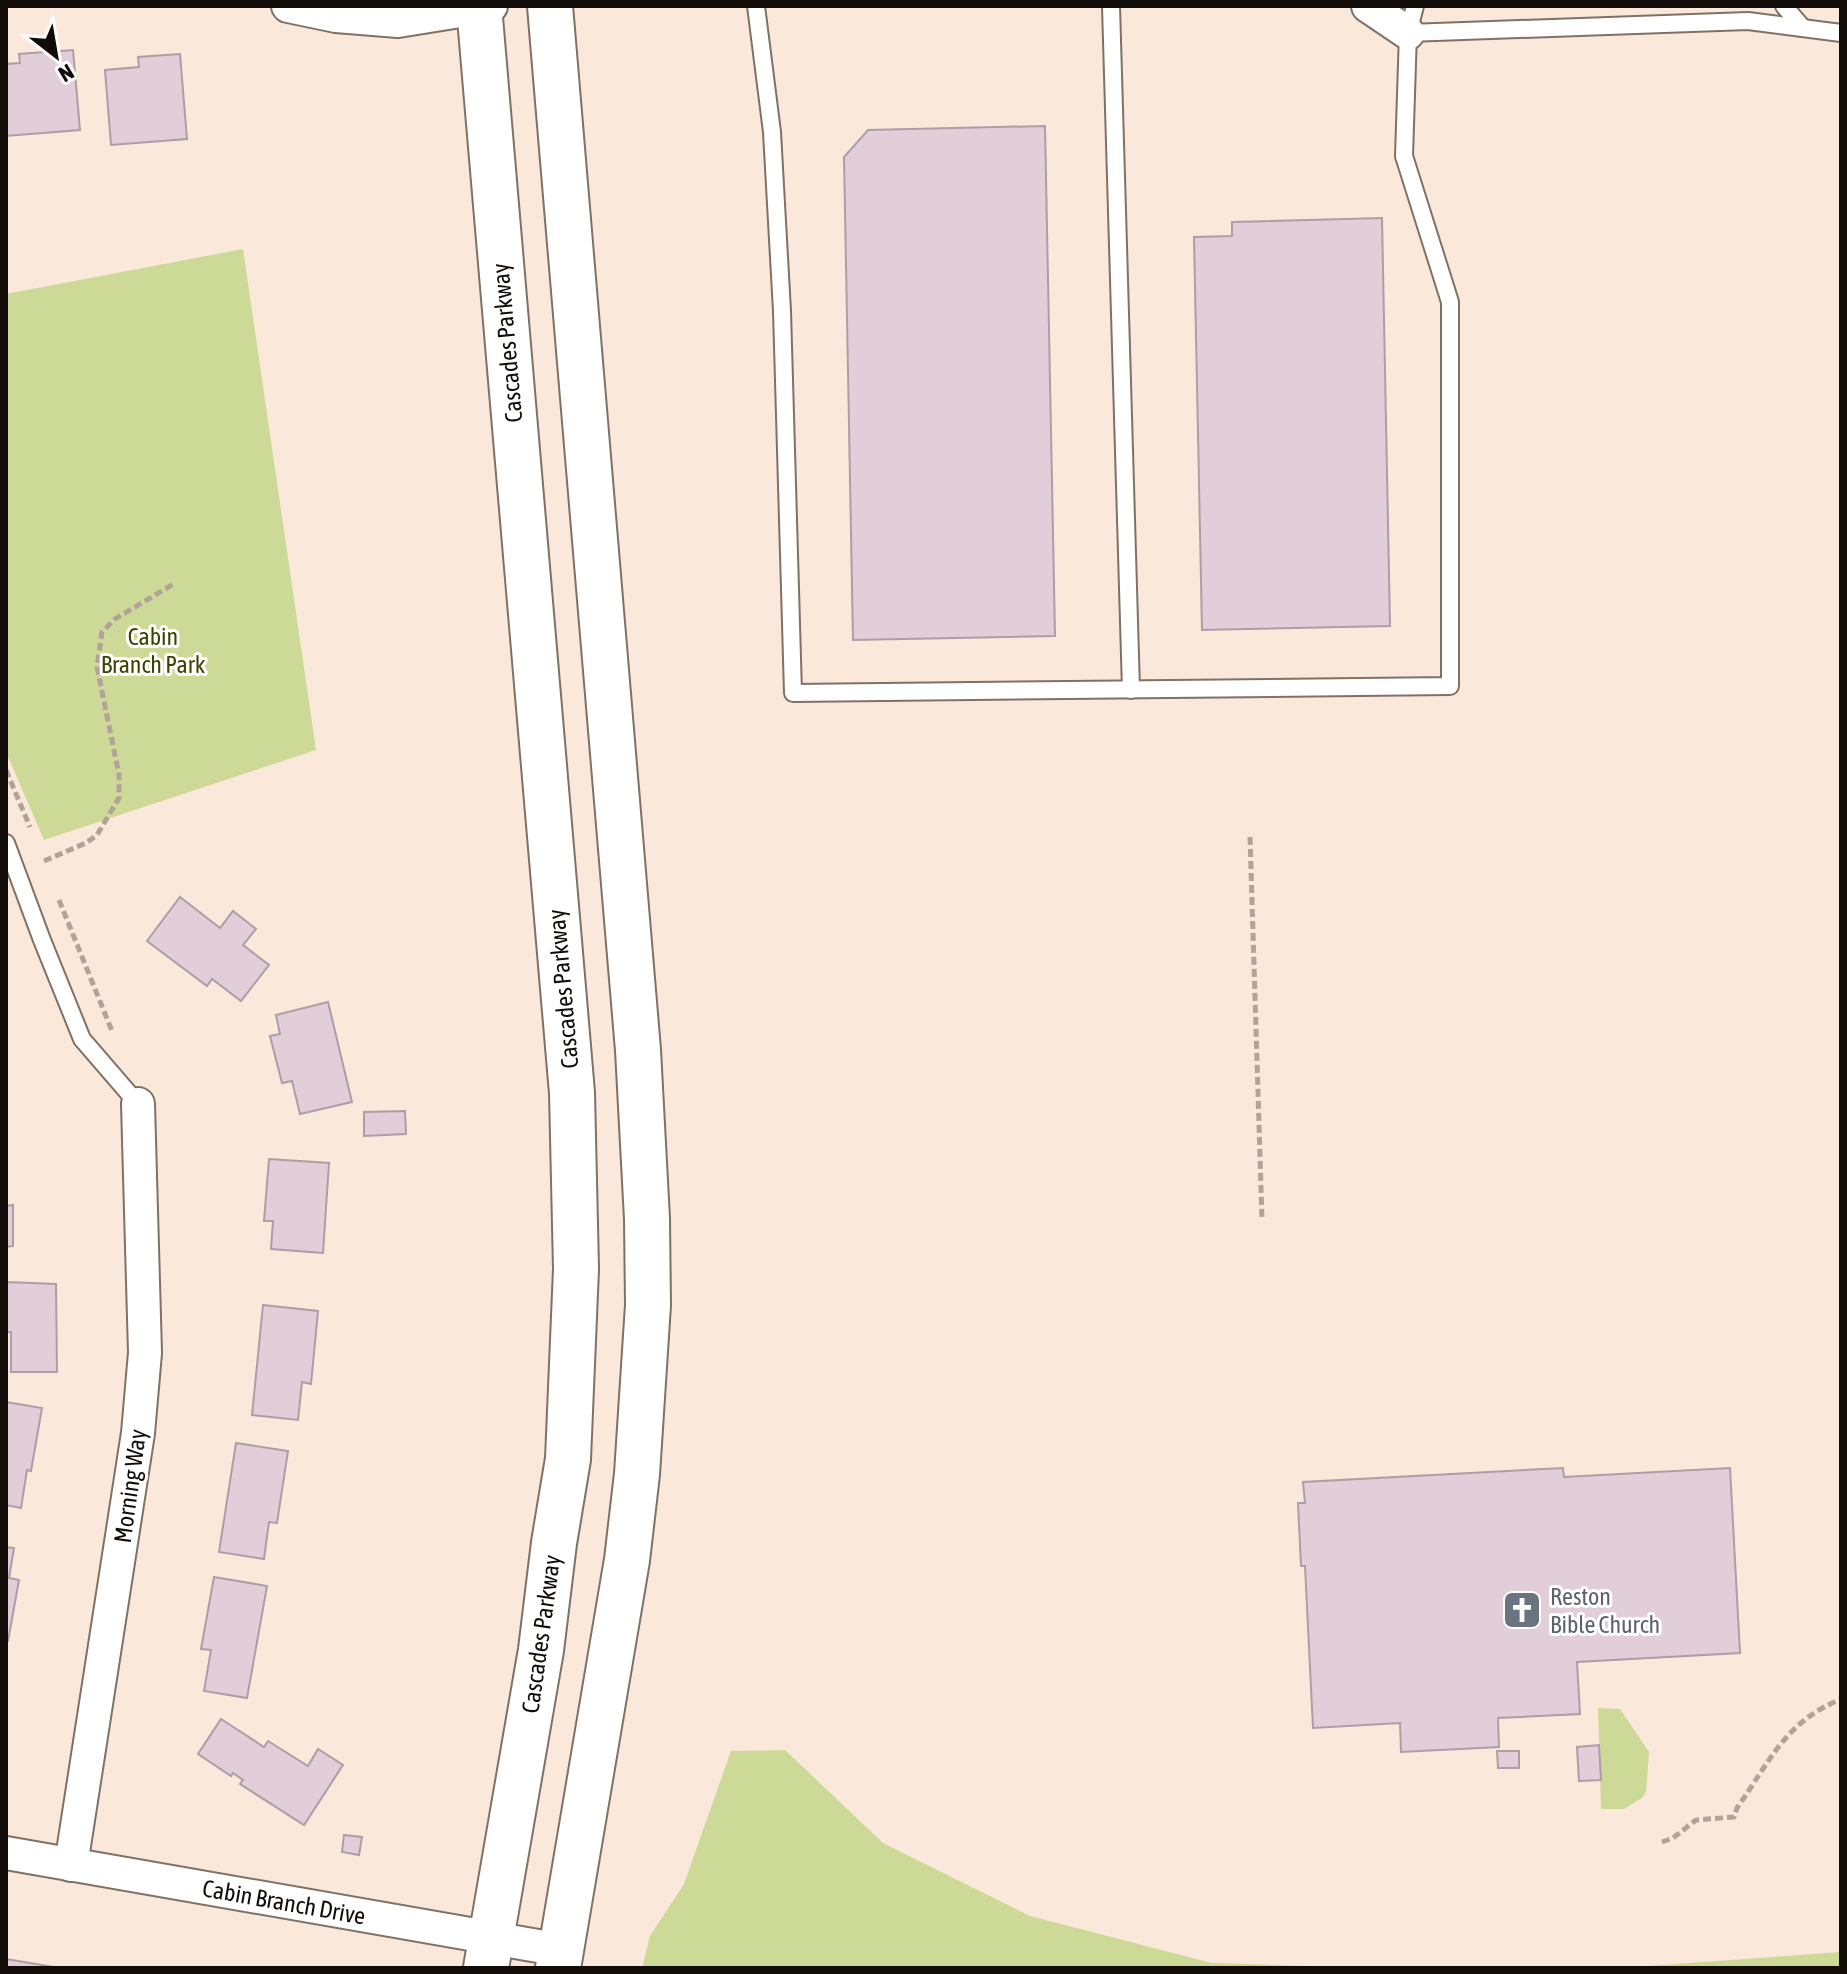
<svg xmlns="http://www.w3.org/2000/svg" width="1847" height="1974" font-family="'Asap Condensed',sans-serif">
	<rect width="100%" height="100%" fill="#fae8db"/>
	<g fill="#cdd997">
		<path d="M243,249L316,750L44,840L6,752V294Z"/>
		<path d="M1598,1708L1620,1709L1649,1752L1646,1792L1642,1798L1624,1809H1601Z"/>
		<path d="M785,1750L883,1843L1030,1916L1212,1963L1377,1968H642L650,1936L684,1884L731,1751Z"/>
		<path d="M1841,1952V1968H1619Z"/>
	</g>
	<g fill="#e1ced9" stroke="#af9ca7" stroke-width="2">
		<path d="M73,50L80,130L6,136V64L20,63L19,54Z"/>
		<path d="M180,54L187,139L111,145L105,70L139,67L138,57Z"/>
		<path d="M1045,126L1055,636L853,640L844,157L868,130Z"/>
		<path d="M1382,218L1390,626L1202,630L1194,237L1232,236V222Z"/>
		<path d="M180,897L220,928L233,911L256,929L243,945L269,965L241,1001L212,979L207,986L147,941Z"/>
		<path d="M328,1002L352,1102L300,1114L292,1081L282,1083L270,1036L280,1034L276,1015Z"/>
		<path d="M405,1111L406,1134L364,1136V1112Z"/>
		<path d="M269,1159L329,1163L323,1253L271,1249L273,1221H264Z"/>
		<path d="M6,1202V1206L13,1205V1246L6,1247Z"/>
		<path d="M6,1282L56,1284L57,1372H11V1332H6Z"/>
		<path d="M263,1305L318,1311L311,1384L302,1382L298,1420L252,1415Z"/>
		<path d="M6,1402L42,1408L31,1471L27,1470L21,1508L6,1505Z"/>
		<path d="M236,1443L288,1451L277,1523L269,1522L264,1559L219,1552Z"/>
		<path d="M1563,1468L1564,1477L1730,1468L1740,1653L1577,1662L1580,1714L1498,1718L1499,1747L1401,1752L1400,1723L1313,1728L1305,1566H1301L1298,1503H1305L1303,1482Z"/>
		<path d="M6,1547L14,1548L9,1578L19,1580L8,1641H6Z"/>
		<path d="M214,1577L267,1586L247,1698L204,1691L211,1650L201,1649Z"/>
		<path d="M221,1719L264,1747L268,1741L308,1766L318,1749L343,1765L304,1825L240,1784L243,1780L233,1773L231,1776L198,1754Z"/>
		<path d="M1599,1745L1601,1780L1579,1781L1577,1747Z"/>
		<path d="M1497,1751H1519V1768H1498Z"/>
		<path d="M344,1835L362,1837L359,1855L342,1852Z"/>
		<path d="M6,1959L60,1968H6Z"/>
	</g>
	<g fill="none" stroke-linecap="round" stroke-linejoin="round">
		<defs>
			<g id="service">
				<path d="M756,6L772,132L782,311L793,693L1450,686V302L1404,156L1408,33L1748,21L1841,33"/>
				<path d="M1111,6L1131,690"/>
				<path d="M1784,6L1803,28"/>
				<path d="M1408,33L1415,6"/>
				<path d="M6,843L42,940L82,1039L138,1104"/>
			</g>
			<g id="minor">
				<path d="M288,6L336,16L398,21L491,6"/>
				<path d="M1368,6L1408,33"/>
				<path d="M6,1853L561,1950"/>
				<path d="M71,1865L138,1433L145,1353L138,1104"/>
			</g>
			<g id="secondary">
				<path d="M479,6L572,1093L576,1269L568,1459L554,1543L541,1650L486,1968"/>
				<path d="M550,6L638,1050L647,1219L648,1305L637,1474L627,1560L558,1968"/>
			</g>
		</defs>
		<use href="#service" stroke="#807165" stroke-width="20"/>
		<use href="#minor" stroke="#807165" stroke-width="36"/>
		<use href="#secondary" stroke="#807165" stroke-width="48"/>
		<g stroke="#b2a399" stroke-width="5" stroke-dasharray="8 4" stroke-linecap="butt">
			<path d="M6,770L30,827"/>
			<path d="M1250,837L1262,1220"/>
			<path d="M44,861L86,843L97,835L119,798V775L97,667L102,632L115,619L175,583"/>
			<path d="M59,900L112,1031"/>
			<path d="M1662,1842L1673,1838L1696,1820L1734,1817L1737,1808C1770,1761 1785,1722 1841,1699"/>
		</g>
		<use href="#service" stroke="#fff" stroke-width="16"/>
		<use href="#minor" stroke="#fff" stroke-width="32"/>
		<use href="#secondary" stroke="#fff" stroke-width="44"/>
	</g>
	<defs>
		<symbol id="church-square" viewBox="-11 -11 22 22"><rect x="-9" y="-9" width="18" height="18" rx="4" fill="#6b7280" stroke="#fff"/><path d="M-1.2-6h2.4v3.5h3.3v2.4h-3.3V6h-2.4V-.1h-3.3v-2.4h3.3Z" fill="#fff"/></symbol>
	</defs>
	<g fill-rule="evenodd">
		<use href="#church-square" x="1500" y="1588" width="44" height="44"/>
	</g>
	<g text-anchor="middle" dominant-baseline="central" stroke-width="6" stroke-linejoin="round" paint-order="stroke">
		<g font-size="24" fill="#120c08" stroke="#fff">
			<text transform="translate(507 343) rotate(-95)">Cascades Parkway</text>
			<text transform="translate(563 989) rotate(-95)">Cascades Parkway</text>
			<text transform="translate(130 1486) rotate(-82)">Morning Way</text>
			<text transform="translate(541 1634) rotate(-82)">Cascades Parkway</text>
			<text transform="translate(284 1902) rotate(10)">Cabin Branch Drive</text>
		</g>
		<g font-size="24" fill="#3b4301" stroke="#fff">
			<text x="153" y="636">Cabin<tspan x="153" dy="28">Branch Park</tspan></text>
		</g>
		<g font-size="24" fill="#5b616d" stroke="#fff" text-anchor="start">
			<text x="1550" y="1596">Reston<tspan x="1550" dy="28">Bible Church</tspan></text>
		</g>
	</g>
	<rect width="1847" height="1974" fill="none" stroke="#120c08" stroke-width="16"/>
	<g transform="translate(56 56) rotate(149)" stroke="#ffffff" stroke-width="6" paint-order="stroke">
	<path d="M0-6L14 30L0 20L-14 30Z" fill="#120c08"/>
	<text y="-12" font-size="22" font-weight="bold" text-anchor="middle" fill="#120c08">N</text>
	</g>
</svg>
